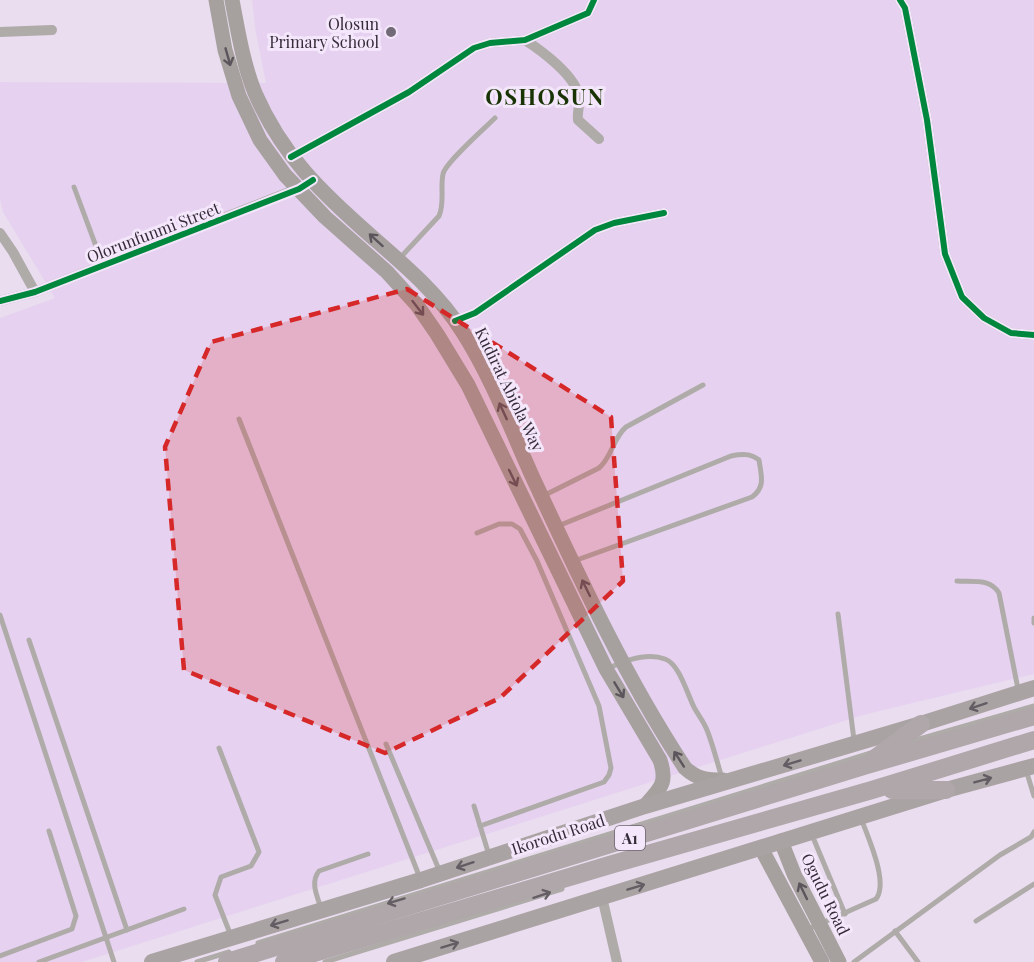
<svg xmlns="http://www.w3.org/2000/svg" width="1034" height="962" font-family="'Playfair Display',serif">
	<rect width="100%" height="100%" fill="#e9ddef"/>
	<path fill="#e6d2f0" d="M252,0H1034V674L863,715L82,962H0V318L55,298L3,212L0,198V82L266,83L255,28Z"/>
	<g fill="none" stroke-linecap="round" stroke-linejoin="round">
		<g stroke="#afaba9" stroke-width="5">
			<path d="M74,187L103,265"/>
			<path d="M399,259L439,216C445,202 440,188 443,174C445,163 485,128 495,118"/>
			<path d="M239,419L420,878"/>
			<path d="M543,496L599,468C612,457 613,438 626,427L703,385"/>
			<path d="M558,526L731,456C742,454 750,453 759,460C761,475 766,487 752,497L574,561"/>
			<path d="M477,533L499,524H512L520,529L537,561L599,706L611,768L609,775L604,782L480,826"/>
			<path d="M957,581C973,582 990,578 999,593L1018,689"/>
			<path d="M838,614L854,740"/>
			<path d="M0,615L114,962"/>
			<path d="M1034,618V623"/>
			<path d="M29,640L127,930"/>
			<path d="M607,669C623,661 647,652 665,659C680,664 688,697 695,709C699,716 704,722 707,730C713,745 717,762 722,778"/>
			<path d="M909,742L1034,706"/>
			<path d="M386,744L440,872"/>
			<path d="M219,748L259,852L251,866L221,877L215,895L231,936"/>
			<path d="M1026,770L1034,796"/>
			<path d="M474,806L489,855"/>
			<path d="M812,835L845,914"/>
			<path d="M321,908C317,896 310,882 319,871L368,854"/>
			<path d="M976,921L1034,884"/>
			<path d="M806,930L876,899C889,882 868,838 861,818"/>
			<path d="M895,931L918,962"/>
			<path d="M258,943L874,752"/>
			<path d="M0,956L72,929L76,916L49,831"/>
			<path d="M39,962L184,909"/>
			<path d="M197,962L229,952"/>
			<path d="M325,962L562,889"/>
			<path d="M854,962L1000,855L1031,837L1034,832"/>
		</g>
		<g stroke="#afaba9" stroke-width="10">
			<path d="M900,0L905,8L927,120L945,254L962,297L984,318L1011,333L1034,335"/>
			<path d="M0,32L52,30"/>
			<path d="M525,40C542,51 576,76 579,97C580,105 577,113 578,120L599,139"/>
			<path d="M291,157L409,92L474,48L490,43L525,40L588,13L594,0"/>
			<path d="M0,233L13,252L35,292"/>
			<path d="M0,301L35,292L302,187"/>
			<path d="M455,321L475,313L595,230L614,223L664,213"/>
			<path d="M602,897L617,962"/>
		</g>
		<g stroke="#a6a19e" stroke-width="15">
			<path d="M216,0L225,50L239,96L260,140L285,175L325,217L387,272L417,305L437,334L468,385L606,669L660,760C668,784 660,788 645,806"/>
			<path d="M232,0C238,31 243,64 255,93C282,155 321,192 371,236C402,263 440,295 462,331C491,376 511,429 533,478C579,577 625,677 685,768C697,779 707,780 723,780"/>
			<path d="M781,841L794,874L839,962"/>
			<path d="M761,848L822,962"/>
		</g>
		<g stroke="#aaa3a3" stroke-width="16">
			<path d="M152,962L421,880L645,806L921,724L1034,688"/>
			<path d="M394,962L946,790L1034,766"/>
		</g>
		<g stroke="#afa7a9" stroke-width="18">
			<path d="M874,759L921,724"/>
			<path d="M892,790H946"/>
			<path d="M227,962L864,766L1034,716"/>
			<path d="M284,962L613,864L872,790L1034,740"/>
		</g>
		<defs>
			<g id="cycleway">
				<path d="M900,0L905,8L927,120L945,254L962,297L984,318L1011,333L1034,335"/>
				<path d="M291,157L409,92L474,48L490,43L525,40L588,13L594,0"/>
				<path d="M0,301L35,292L299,189L313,180"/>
				<path d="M455,321L475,313L595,230L614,223L664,213"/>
			</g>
		</defs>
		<use href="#cycleway" stroke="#f4e6fb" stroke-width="10"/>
		<use href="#cycleway" stroke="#00873e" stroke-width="6"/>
	</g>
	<defs><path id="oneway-shaft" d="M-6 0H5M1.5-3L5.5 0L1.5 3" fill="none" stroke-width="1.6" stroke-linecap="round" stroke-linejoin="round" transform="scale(1.5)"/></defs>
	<g stroke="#5c555c">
		<use href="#oneway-shaft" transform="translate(228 57) rotate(74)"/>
		<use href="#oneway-shaft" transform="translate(376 240) rotate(-138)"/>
		<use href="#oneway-shaft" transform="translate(418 308) rotate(52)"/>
		<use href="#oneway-shaft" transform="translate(503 411) rotate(-115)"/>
		<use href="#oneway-shaft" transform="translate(513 478) rotate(64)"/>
		<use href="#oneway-shaft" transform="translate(586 588) rotate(-116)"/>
		<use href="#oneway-shaft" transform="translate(619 690) rotate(59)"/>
		<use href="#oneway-shaft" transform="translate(679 759) rotate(-123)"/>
		<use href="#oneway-shaft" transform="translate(803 891) rotate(-116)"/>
	</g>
	<g stroke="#635c63">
		<use href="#oneway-shaft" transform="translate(978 706) rotate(162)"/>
		<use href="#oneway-shaft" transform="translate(792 763) rotate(163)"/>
		<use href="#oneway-shaft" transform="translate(983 780) rotate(-15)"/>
		<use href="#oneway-shaft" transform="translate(465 865) rotate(162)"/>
		<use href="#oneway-shaft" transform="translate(636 887) rotate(-17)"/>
		<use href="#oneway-shaft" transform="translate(279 923) rotate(163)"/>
		<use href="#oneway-shaft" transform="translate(450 945) rotate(-17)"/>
	</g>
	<g stroke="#655f65">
		<use href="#oneway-shaft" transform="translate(542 895) rotate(-18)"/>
		<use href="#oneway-shaft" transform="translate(396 901) rotate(163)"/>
	</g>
	<path fill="#d62828" fill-opacity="0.2" stroke="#d62828" stroke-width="4.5" stroke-dasharray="12 8" stroke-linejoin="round" d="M407,289L611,417L623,581L500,698L385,753L184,670L165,447L211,342Z"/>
	<circle fill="#736a78" stroke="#f4e6fb" stroke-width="2" cx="391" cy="32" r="6"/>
	<g text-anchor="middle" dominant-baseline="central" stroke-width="6" stroke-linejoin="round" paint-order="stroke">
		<rect fill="#f4e6fb" stroke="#6e6472" stroke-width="1.5" x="615" y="826" width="30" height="24" rx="4.5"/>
		<g font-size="15" font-weight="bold" fill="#342c38">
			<text x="630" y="838">A1</text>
		</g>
		<g font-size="16" fill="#342c38" stroke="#f4e6fb" text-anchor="end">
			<text x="379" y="23">Olosun<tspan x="379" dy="18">Primary School</tspan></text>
		</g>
		<g font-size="16" fill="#342c38" stroke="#f4e6fb">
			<text transform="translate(153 232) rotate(-21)">Olorunfunmi Street</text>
			<text transform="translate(510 389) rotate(64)">Kudirat Abiola Way</text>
			<text transform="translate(558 834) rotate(-18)">Ikorodu Road</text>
			<text transform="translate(826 894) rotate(64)">Ogudu Road</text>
		</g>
		<g font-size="22" font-weight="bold" letter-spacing="1.5" fill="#193404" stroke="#f4e6fb">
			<text x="545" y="96">OSHOSUN</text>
		</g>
	</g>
</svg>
